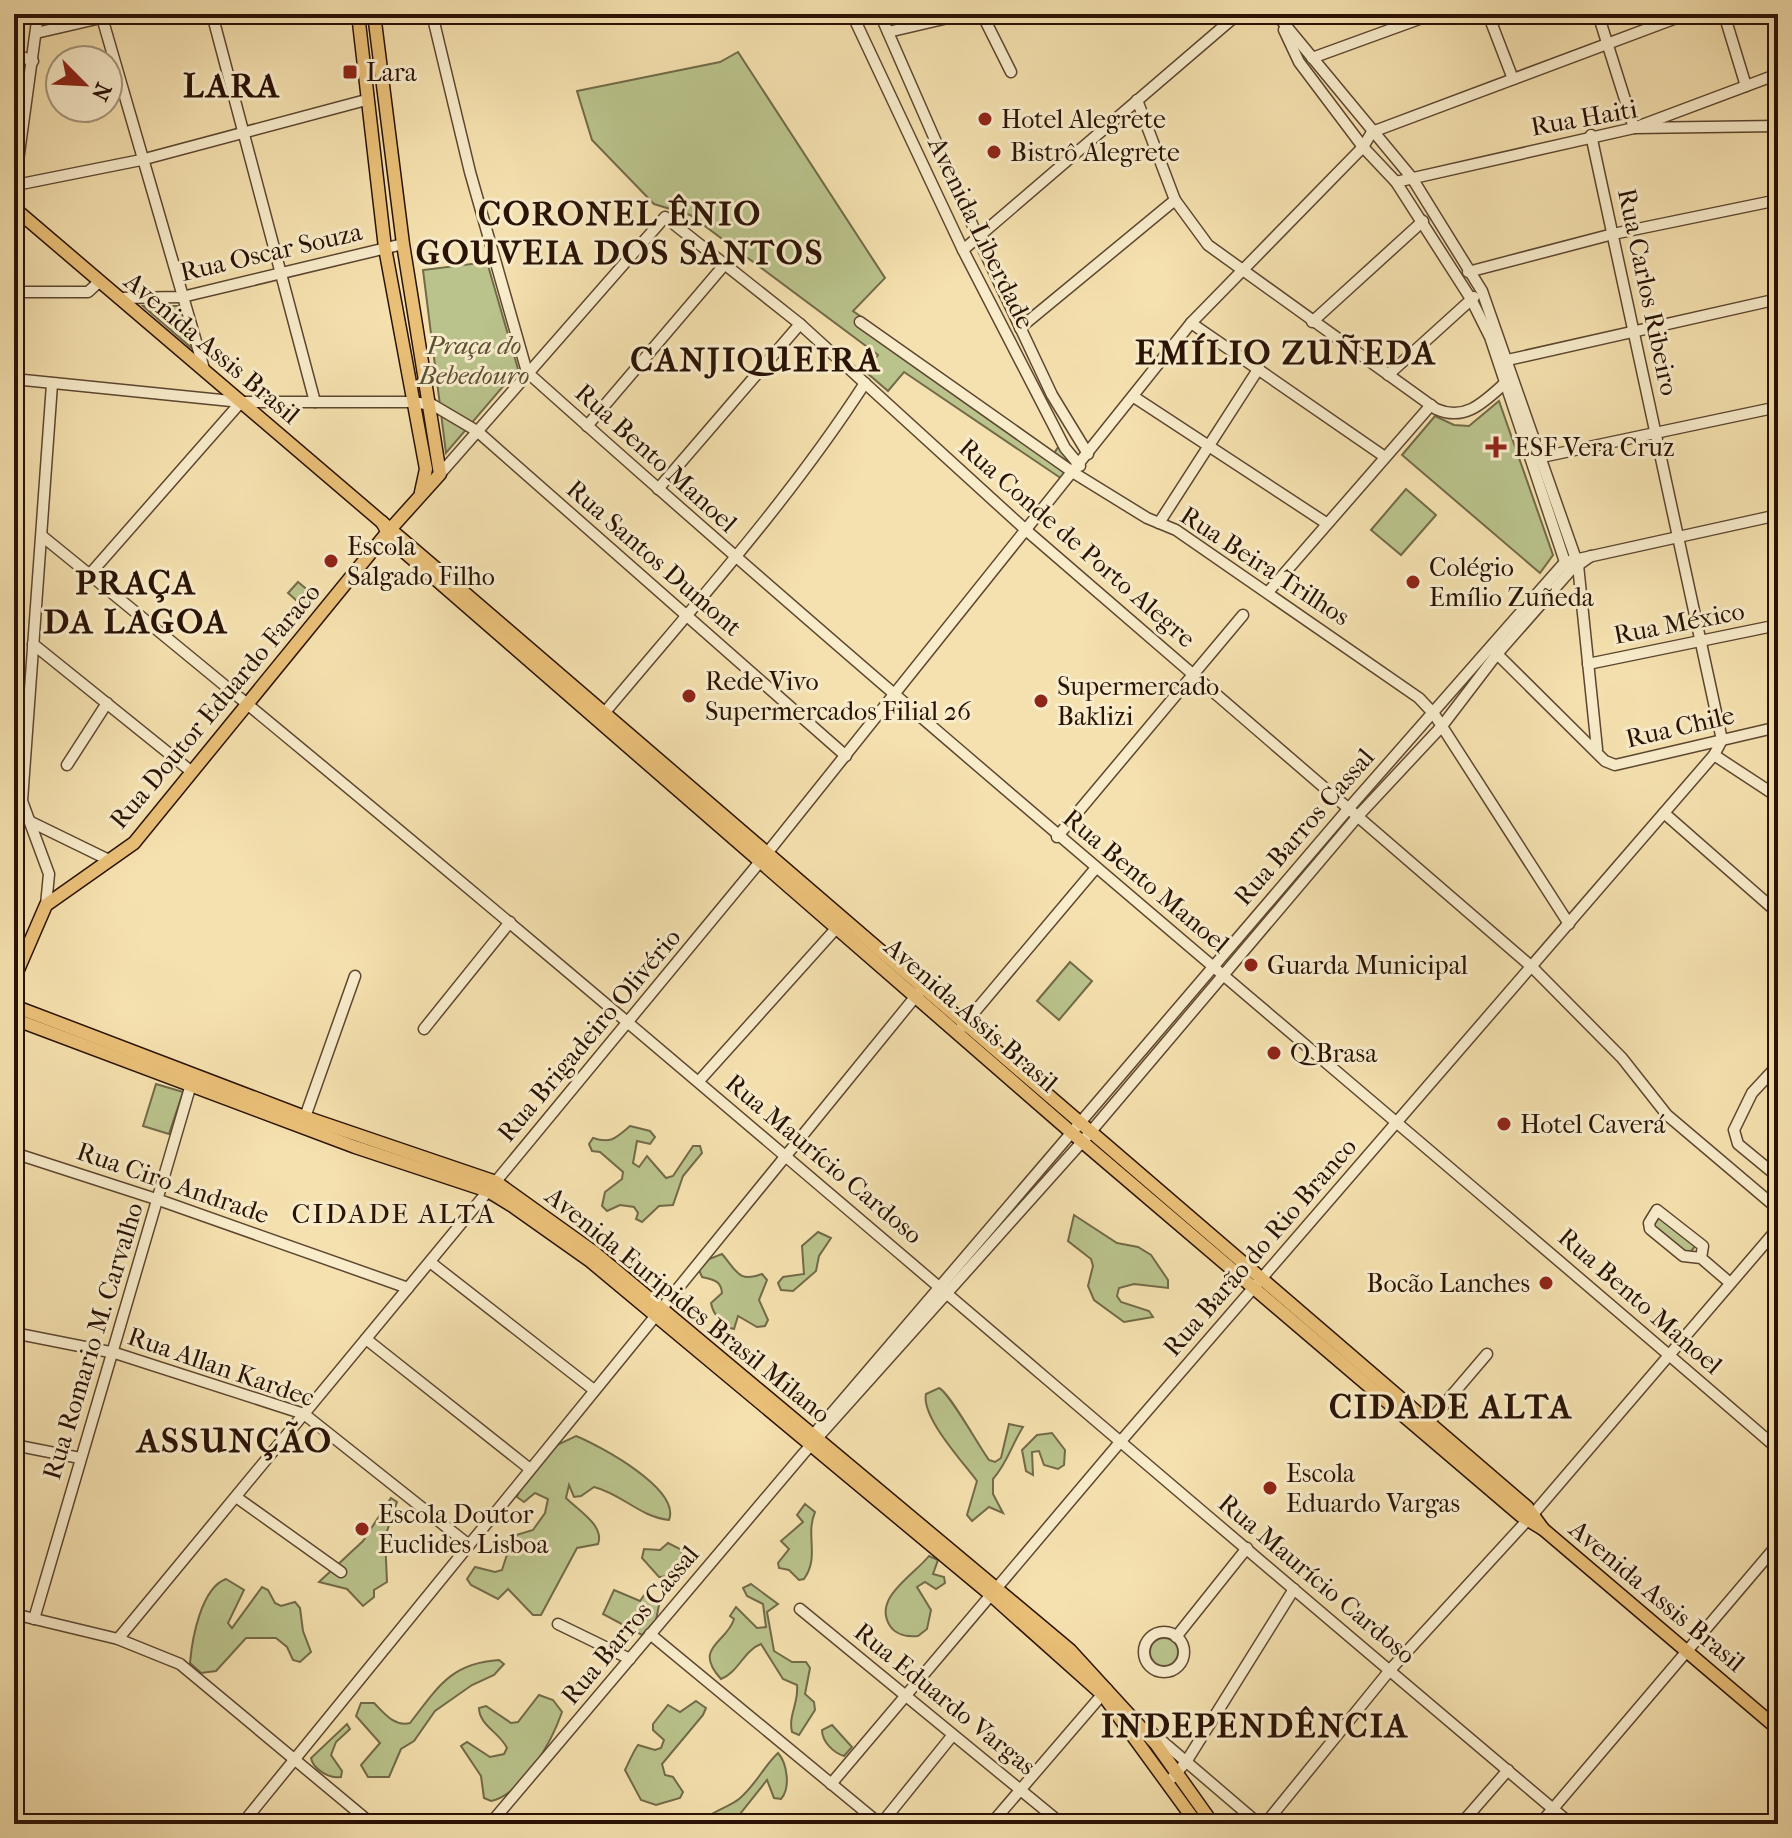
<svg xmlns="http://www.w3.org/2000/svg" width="1792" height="1838" font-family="'IM FELL French Canon',serif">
	<rect width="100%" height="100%" fill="#f5e1af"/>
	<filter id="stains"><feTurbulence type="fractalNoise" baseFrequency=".0025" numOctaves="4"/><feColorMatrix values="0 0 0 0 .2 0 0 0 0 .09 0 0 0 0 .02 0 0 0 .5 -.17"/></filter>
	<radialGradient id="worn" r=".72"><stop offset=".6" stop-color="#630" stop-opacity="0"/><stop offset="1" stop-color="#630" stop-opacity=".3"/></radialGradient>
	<g fill="#bac38c" stroke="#726a48" stroke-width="2">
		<path d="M738,52L885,278L853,311L1054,453L1059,446L1073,464L1062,479L904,372L888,391L866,372L878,355L690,215L654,204L592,140L577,91L720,62Z"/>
		<path d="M487,262L518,369L446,453L423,270Z"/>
		<path d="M143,306H183L196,352Z"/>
		<path d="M1499,401L1553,555L1540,573L1402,455L1435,416L1454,425L1469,426Z"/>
		<path d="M1406,489L1436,515L1401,555L1371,530Z"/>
		<path d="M298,582L316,597L306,609L288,593Z"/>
		<path d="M1070,962L1092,981L1059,1020L1037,1001Z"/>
		<path d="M156,1084L183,1092L169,1134L143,1126Z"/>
		<path d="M630,1126L650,1131L655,1137L650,1144L637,1141L633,1163L639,1167L647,1156L666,1178L673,1176L693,1146H700L702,1153L683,1176L673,1205L659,1206L642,1222L636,1219L638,1213L634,1207L620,1205L607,1211L602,1206L605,1192L622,1179L623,1172L600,1152L592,1151L589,1144L593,1138C611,1144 616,1138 630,1126Z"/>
		<path d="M1660,1214L1697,1244L1688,1255L1651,1224Z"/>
		<path d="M1074,1215L1117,1243L1138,1247L1151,1255L1168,1280V1288L1134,1284L1119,1288L1117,1296L1121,1302L1149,1311L1153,1317L1124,1322L1094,1300L1088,1286L1093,1266L1091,1259L1068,1241Z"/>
		<path d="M818,1232L831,1238L819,1256L816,1271L793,1291L781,1290L778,1283L783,1277L804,1274L802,1246Z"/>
		<path d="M722,1254C737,1271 738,1283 762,1274L767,1280L759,1300L768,1320L765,1326L757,1327L738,1316L734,1329C723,1327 713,1314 711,1303L722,1293C721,1280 713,1280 702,1277L699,1270L709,1259Z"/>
		<path d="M939,1388C949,1392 978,1445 989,1460L995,1462L1001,1458L1009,1424L1023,1427C1011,1446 1008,1462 993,1479V1494L1003,1513L989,1507L972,1521L967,1515L977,1481C963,1462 921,1417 926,1394Z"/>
		<path d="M1052,1433L1065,1450L1064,1465L1058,1469L1044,1465L1039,1451L1032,1452L1033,1475L1026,1471L1022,1450L1037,1435Z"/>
		<path d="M576,1436C600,1446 681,1489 669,1520C640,1517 622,1494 594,1487L581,1496L574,1497L569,1485L566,1498C578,1510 605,1526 598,1544L577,1548L541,1615H533L508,1589L498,1599L471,1585L467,1579L475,1567L495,1572L502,1570L513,1536L533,1530L545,1513L548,1499L535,1493L524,1502L517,1497L520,1489L557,1445Z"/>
		<path d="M391,1498L397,1502L385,1537L387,1582L374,1590V1597L363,1606L347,1589L319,1582L363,1541Z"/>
		<path d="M805,1504L815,1512C805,1535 820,1557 804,1579L799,1580L789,1570L779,1568L778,1563L789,1549L781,1541L803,1522L797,1515Z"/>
		<path d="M668,1543L682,1550L680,1569L671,1576L659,1577L642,1558L644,1549L660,1550Z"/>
		<path d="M929,1556L938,1560L933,1574L944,1577L945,1583L936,1589L925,1582L917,1587L931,1610L927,1629L918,1636C908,1637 896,1635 890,1626C872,1598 914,1575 929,1556Z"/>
		<path d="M226,1579L244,1590L228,1623L232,1628L262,1587L268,1590L275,1603L281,1606L295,1602L300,1608L303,1631L311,1652L300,1662L293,1660L287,1647L276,1638H246L216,1671L201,1673L190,1663C192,1639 201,1588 226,1579Z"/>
		<path d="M751,1584L778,1604L767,1612L774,1651L792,1662H806L810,1668L805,1694L814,1702L815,1710L799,1735L792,1732C788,1715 799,1703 797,1685L783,1679L761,1644C744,1650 738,1673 721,1679C692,1647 727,1643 734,1619L730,1616L736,1607L757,1628L766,1627L763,1604L747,1596L743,1588Z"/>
		<path d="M614,1590L640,1601L645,1594L660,1600L656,1620L642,1635L603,1614Z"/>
		<circle cx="1164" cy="1652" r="14"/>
		<path d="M499,1660L504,1664L494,1675L472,1685L435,1711L414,1741L401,1749L389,1777H368L361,1765L380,1743L356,1716L361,1703H374C384,1713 394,1727 410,1723C438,1687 451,1663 499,1660Z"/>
		<path d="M539,1695L553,1700L562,1712C552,1741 523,1794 491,1801L484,1798L481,1776L461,1746L467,1742L490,1757L504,1754L507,1748C500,1733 479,1725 479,1708L486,1706L511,1723L518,1722Z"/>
		<path d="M696,1701L706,1708L703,1715L662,1764L665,1775L673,1777L683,1792L680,1798L656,1805L641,1800L625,1770C629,1762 633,1752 638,1745L655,1750L661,1748L664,1740L653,1730V1724L668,1705L680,1712Z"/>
		<path d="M347,1724L350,1729L336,1742L331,1755L342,1771L341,1777C329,1779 313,1769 311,1758Z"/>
		<path d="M832,1725L852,1747L844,1756C834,1753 822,1742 822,1730Z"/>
		<path d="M778,1753C787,1763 791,1788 781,1799L774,1798L767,1780L732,1824H701C708,1812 728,1808 739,1799C755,1786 764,1766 778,1753Z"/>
	</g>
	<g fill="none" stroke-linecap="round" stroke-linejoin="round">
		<defs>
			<g id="minor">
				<path d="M101,14L204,369"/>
				<path d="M212,14L315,402"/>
				<path d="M432,14L470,172L527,372"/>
				<path d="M852,14L963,250L1065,448L1080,466"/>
				<path d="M880,14L979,240L1052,395L1088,454"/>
				<path d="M982,14L1011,72"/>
				<path d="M1488,14L1513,79"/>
				<path d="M1598,14L1634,128L1778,74"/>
				<path d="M1724,14L1746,86"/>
				<path d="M1277,15L1412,178L1482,291L1578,565L1597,749"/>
				<path d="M1284,30L1299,62L1363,147L1396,182L1471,299L1490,337L1566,565"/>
				<path d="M888,32L965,14"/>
				<path d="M36,33L118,14"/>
				<path d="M14,54L33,61"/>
				<path d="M1312,58L1433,14"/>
				<path d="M1137,100L1175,200L1208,245L1436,409C1465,422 1484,402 1505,383"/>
				<path d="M1396,182L1634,128L1778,126"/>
				<path d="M16,185L141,160L366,100"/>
				<path d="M14,190L38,14"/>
				<path d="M963,250L1238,14"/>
				<path d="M1468,272L1613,234L1778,200"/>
				<path d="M14,292H88L100,281"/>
				<path d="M119,298L182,297L403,244"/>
				<path d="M860,322L1074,473L1147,518L1176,530L1419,698L1434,714L1569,924"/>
				<path d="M1312,322L1423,221"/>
				<path d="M1191,323L1385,457"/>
				<path d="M1020,328L1175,200"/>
				<path d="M1503,361L1778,299"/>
				<path d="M527,372C937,739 1362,1089 1778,1449"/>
				<path d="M1388,375L1474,297"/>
				<path d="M14,379L241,402H412L433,405L477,431L846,756"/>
				<path d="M1134,397L1326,523"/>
				<path d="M587,426L725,264"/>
				<path d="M1537,458L1778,407"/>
				<path d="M440,474L665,217L800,324L1027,531L1532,967L1622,1058L1667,1115L1778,1209"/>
				<path d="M658,489L800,324"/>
				<path d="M1159,523L1259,368"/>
				<path d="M42,536C560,956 1061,1395 1571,1824"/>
				<path d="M90,574L241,402"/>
				<path d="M1269,591L1431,405"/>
				<path d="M33,644L192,772"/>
				<path d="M1494,651L1605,761L1615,765L1778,727"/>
				<path d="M1588,664L1778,625"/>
				<path d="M601,717C692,608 788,502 865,383"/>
				<path d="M1714,755L1778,797"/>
				<path d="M67,765L107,703"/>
				<path d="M1664,813L1778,913"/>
				<path d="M31,822L109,860"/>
				<path d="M1057,837L1243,615"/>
				<path d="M46,905L49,874L22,801L52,384"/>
				<path d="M961,1028L1095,869"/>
				<path d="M424,1029L510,922"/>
				<path d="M1778,1065L1752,1093L1734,1130L1738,1144L1778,1177"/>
				<path d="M699,1081L841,923"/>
				<path d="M305,1117L355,976"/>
				<path d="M14,1153L159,1200L408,1288"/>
				<path d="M1701,1258L1703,1246L1657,1210L1649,1223L1650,1229L1683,1256L1701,1258L1729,1282"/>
				<path d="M430,1262L594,1390"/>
				<path d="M14,1333L115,1353L304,1414L469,1545"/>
				<path d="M366,1339L530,1469"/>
				<path d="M1429,1422L1487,1354"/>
				<path d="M808,1441L1349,808L1565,562L1778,515"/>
				<path d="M14,1445L80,1458"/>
				<path d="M236,1497L341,1572"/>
				<path d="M800,1609L1062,1824"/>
				<path d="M14,1614L118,1639L180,1664L372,1824"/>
				<path d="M34,1619L192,1081"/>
				<path d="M558,1624L630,1659"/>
				<circle cx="1164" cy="1652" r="20"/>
				<path d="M650,1634L880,1824"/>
				<path d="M1176,1637L1247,1548"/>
				<path d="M118,1639L768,852L1191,323L1363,147L1372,132L1687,14"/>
				<path d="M1148,1729L1259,1824"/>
				<path d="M1172,1778L1186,1762L1294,1589"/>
				<path d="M831,1784L1121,1441L1714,755L1722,740L1591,135"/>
				<path d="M242,1824L920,991"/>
				<path d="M490,1824L803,1454L1082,1142L1358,816L1442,726L1497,654L1570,571L1591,556"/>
				<path d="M881,1824L952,1736"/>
				<path d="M991,1824L1107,1689"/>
				<path d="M1265,1824L1390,1670L1534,1513L1778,1228"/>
				<path d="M1461,1824L1508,1770"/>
				<path d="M1540,1824L1778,1544"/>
			</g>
			<g id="major">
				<path d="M358,14L385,248L426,469L421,492"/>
				<path d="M14,208C520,639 1024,1072 1527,1507L1543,1529"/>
				<path d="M382,522L393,542L1072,1133L1520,1515L1543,1529L1778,1729"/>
				<path d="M14,979L46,905L134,843L386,534L440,474L403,244L374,14"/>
				<path d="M14,1006L305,1117L496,1182L595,1253L1070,1650L1156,1744L1213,1824"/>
				<path d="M14,1019L355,1147L488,1191L514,1207L589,1260L991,1595L1103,1695L1197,1824"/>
			</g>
		</defs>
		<use href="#minor" stroke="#5d4630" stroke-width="13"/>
		<use href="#major" stroke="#2a1205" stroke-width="15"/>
		<use href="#minor" stroke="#f8eccb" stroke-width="10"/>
		<use href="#major" stroke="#eac078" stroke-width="12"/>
	</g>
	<g fill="#8f2418" stroke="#f8eccb" stroke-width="3">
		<rect x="342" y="64" width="16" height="16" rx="4"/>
		<circle cx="985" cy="119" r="8"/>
		<circle cx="994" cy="152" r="8"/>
		<path d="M1492 435h8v8h8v8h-8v8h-8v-8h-8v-8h8z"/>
		<circle cx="331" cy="561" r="8"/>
		<circle cx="1413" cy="582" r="8"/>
		<circle cx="689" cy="696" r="8"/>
		<circle cx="1041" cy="701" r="8"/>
		<circle cx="1251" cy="965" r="8"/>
		<circle cx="1274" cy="1053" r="8"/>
		<circle cx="1504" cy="1124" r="8"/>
		<circle cx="1546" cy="1283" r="8"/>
		<circle cx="1270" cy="1488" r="8"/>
		<circle cx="362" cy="1529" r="8"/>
	</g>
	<g text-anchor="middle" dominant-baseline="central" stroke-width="6" stroke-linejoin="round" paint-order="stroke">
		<g font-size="26" fill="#2a1205" stroke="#f8eccb" text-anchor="start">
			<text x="366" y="72">Lara</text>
			<text x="1001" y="119">Hotel Alegrete</text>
			<text x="1010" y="152">Bistrô Alegrete</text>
			<text x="1514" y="447">ESF Vera Cruz</text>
			<text x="347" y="546">Escola<tspan x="347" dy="30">Salgado Filho</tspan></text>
			<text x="1429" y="567">Colégio<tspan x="1429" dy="30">Emílio Zuñeda</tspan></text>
			<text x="705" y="681">Rede Vivo<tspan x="705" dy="30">Supermercados Filial 26</tspan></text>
			<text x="1057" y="686">Supermercado<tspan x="1057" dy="30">Baklizi</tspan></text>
			<text x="1267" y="965">Guarda Municipal</text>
			<text x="1290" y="1053">Q Brasa</text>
			<text x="1520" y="1124">Hotel Caverá</text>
			<text x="1530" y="1283" text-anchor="end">Bocão Lanches</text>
			<text x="1286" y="1473">Escola<tspan x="1286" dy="30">Eduardo Vargas</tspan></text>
			<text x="378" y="1514">Escola Doutor<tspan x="378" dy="30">Euclides Lisboa</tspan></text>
		</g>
		<g font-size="26" fill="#2a1205" stroke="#f8eccb">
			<text transform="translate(1584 118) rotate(-10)">Rua Haiti</text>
			<text transform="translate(981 233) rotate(64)">Avenida Liberdade</text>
			<text transform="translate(271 252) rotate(-13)">Rua Oscar Souza</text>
			<text transform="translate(1648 292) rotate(78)">Rua Carlos Ribeiro</text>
			<text transform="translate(212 348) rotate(40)">Avenida Assis Brasil</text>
			<text transform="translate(656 458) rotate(42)">Rua Bento Manoel</text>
			<text transform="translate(1077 543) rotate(41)">Rua Conde de Porto Alegre</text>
			<text transform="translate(654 558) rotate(41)">Rua Santos Dumont</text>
			<text transform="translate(1265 566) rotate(33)">Rua Beira Trilhos</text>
			<text transform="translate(1679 623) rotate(-11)">Rua México</text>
			<text transform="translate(215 706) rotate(-50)">Rua Doutor Eduardo Faraco</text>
			<text transform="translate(1680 727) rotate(-13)">Rua Chile</text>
			<text transform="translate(1304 827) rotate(-49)">Rua Barros Cassal</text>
			<text transform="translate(1146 881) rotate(40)">Rua Bento Manoel</text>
			<text transform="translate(971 1015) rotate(41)">Avenida Assis Brasil</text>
			<text transform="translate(589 1035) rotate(-50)">Rua Brigadeiro Olivério</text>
			<text transform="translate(824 1159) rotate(40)">Rua Maurício Cardoso</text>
			<text transform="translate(173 1183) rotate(19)">Rua Ciro Andrade</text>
			<text transform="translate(1260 1247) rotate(-49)">Rua Barão do Rio Branco</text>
			<text transform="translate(1640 1301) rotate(41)">Rua Bento Manoel</text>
			<text transform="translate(688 1305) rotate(39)">Avenida Euripides Brasil Milano</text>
			<text transform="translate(93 1341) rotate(-73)">Rua Romario M. Carvalho</text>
			<text transform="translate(221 1367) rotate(19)">Rua Allan Kardec</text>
			<text transform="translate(1317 1579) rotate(40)">Rua Maurício Cardoso</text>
			<text transform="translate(1657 1596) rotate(40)">Avenida Assis Brasil</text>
			<text transform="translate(630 1625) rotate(-50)">Rua Barros Cassal</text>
			<text transform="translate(945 1699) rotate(39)">Rua Eduardo Vargas</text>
		</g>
		<g font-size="26" font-style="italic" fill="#5c5034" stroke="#f8eccb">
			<text x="474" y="345">Praça do<tspan x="474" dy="30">Bebedouro</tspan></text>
		</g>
		<g font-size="28" letter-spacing="2" fill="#2a1205" stroke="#f8eccb">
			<text x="394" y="1213">CIDADE ALTA</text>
		</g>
		<g font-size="34" font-weight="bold" letter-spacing="2" fill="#2a1205" stroke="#f8eccb">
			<text x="232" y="86">LARA</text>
			<text x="620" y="214">CORONEL ÊNIO<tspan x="620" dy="39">GOUVEIA DOS SANTOS</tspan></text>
			<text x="1286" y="353">EMÍLIO ZUÑEDA</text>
			<text x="756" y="360">CANJIQUEIRA</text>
			<text x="136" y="583">PRAÇA<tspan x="136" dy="39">DA LAGOA</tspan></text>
			<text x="1451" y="1407">CIDADE ALTA</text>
			<text x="235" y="1441">ASSUNÇÃO</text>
			<text x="1255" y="1726">INDEPENDÊNCIA</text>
		</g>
	</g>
	<rect width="1792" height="1838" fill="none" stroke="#f5e1af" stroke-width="48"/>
	<rect x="16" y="16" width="1760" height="1806" fill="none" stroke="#2a1205" stroke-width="4"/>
	<rect x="24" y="24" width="1744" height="1790" fill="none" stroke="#2a1205" stroke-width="2"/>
	<g transform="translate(84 84) rotate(114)"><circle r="38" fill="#f8eccb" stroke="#a6957c" stroke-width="2"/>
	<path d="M0-6L14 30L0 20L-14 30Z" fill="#8f2418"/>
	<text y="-12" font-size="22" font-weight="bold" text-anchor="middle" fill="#2a1205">N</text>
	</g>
	<rect width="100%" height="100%" filter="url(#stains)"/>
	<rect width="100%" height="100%" fill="url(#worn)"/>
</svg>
